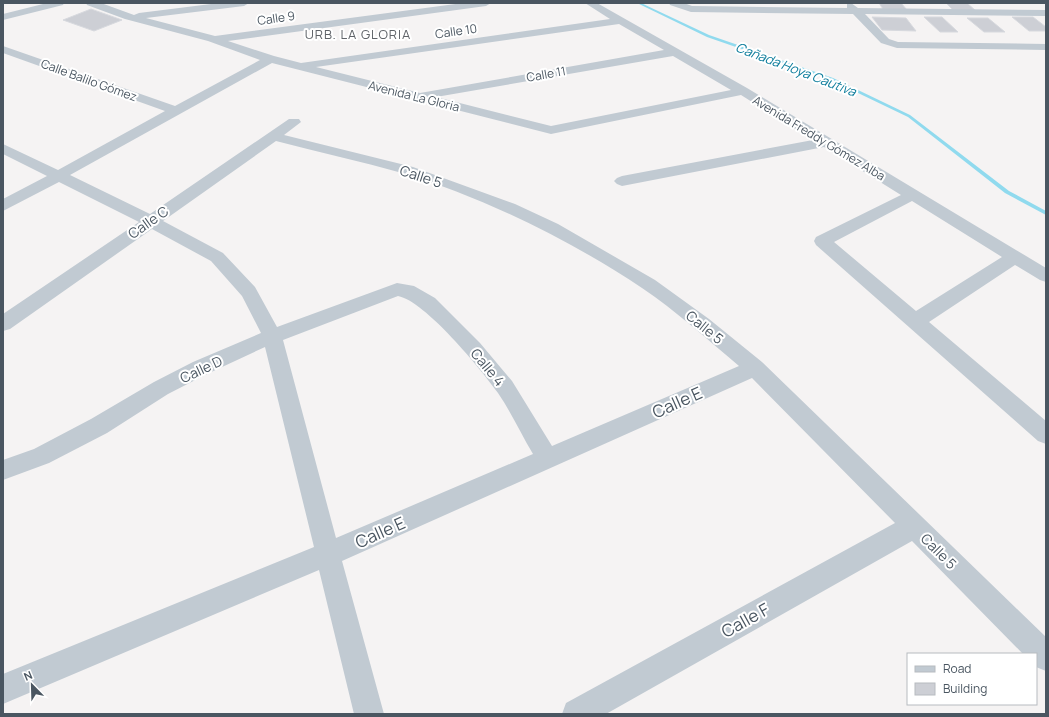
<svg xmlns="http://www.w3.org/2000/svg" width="1049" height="717" font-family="Manrope,sans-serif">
	<rect width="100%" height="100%" fill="#f5f3f3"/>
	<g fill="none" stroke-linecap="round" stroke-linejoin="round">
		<path fill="#90daee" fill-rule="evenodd" d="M637,3H641L709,35L833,78L910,115L1009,191L1046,211V215L1005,193L908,117L831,80L707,37Z"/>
	</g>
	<g fill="#cdcfd5" stroke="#d7d9de">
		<path d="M879,3H901L907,10L883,9Z"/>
		<path d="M946,3H967L976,11H954Z"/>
		<path d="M91,9L122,20L94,31L63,20Z"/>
		<path d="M872,17L906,18L916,31L882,30Z"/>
		<path d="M924,17H942L958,32H940Z"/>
		<path d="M1012,17H1033L1046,27V31H1029Z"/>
		<path d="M967,18H988L1005,32H984Z"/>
	</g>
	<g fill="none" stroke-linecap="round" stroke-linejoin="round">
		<g fill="#c1cad2" fill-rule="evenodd">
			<path d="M47,3H64L63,5L3,20V14Z"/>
			<path d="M86,3H101L134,15L139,13L219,3H249L244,6L146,18L215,36L463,3H491L486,6L228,41L274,56L301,63L610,19L585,3H597L747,88L1046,268V282L1040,280L1015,265L929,322L1046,421V444L1038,441L816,245L814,241L816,237L901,195L824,147L622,186L617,184L614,181L617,178L622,176L813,140L741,95L551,134L272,63L70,175L150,214L289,119H299L301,122L284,135L413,167L515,204L558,224L655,280L709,319L762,362L1046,637V671L1036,667V654H1023L912,541L606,714H562L566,703L895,523L752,378L342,561L384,714H354L319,570L3,704V674L314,547L265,347L207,374L168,394L107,433L49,463L3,480V460L34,449L91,419L154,382L193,362L261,333L242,296L211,261L152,229L10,329L3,331V314L139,222L59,182L3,211V199L47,176L3,154V144L58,170L165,111L3,53V46L175,106L260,60L208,41L125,19L87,5ZM619,24L664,50L420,93L316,67ZM673,56L731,90L551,126L436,97ZM276,141C318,152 360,161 402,173C483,197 572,241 642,288C676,311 707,339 739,366L552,446L512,381L480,343L435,298L414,286L397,283L277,327L255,287L223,253L163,221ZM912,201L1002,257L916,311L834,242ZM398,296C425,301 481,369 498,393C511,412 521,434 533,454L336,538L283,340Z"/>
			<path d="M669,3H684L692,6L847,8V4L851,3L858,8L1046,10V16L865,14L889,39L898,42L1046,44V50L897,48L881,43L853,14L691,12L670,5Z"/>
		</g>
	</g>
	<g text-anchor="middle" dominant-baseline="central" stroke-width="4" stroke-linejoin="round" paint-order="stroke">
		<g font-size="12" fill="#4a5661" stroke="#fff">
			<text transform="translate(276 18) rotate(-8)">Calle 9</text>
			<text transform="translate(456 31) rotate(-8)">Calle 10</text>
			<text transform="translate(546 74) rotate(-10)">Calle 11</text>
			<text transform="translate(89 80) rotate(20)">Calle Balilo Gómez</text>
			<text transform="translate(414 96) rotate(14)">Avenida La Gloria</text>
			<text transform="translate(819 138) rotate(31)">Avenida Freddy Gómez Alba</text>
		</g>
		<g font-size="13" letter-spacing="1" fill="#5f6368" stroke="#fff">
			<text x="358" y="34">URB. LA GLORIA</text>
		</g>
		<g font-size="13" font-style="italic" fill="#0c7c9b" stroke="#fff">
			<text transform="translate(796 69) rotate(21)">Cañada Hoya Cautiva</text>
		</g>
		<g font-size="14" fill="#4a5661" stroke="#fff">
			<text transform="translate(421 176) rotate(18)">Calle 5</text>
			<text transform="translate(148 222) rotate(-35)">Calle C</text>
			<text transform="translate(705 327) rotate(39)">Calle 5</text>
			<text transform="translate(488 367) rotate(50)">Calle 4</text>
			<text transform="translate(201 369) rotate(-25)">Calle D</text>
			<text transform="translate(939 551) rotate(45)">Calle 5</text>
		</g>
		<g font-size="17" fill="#4a5661" stroke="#fff">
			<text transform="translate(677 402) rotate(-24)">Calle E</text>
			<text transform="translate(380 532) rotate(-24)">Calle E</text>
			<text transform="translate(745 620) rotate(-29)">Calle F</text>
		</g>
	</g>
	<rect width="1049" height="717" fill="none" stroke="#4a5661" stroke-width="8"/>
	<rect x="907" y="653" width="130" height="52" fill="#ffffff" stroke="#b7bbc0"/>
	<rect x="915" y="666" width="20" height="6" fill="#c1cad2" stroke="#b7bbc0"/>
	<text x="943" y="673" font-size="12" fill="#4a5661">Road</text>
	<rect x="915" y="683" width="20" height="12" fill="#cdcfd5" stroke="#b7bbc0"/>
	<text x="943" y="693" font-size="12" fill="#4a5661">Building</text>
	<g transform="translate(32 685) rotate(337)" stroke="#ffffff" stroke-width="3" paint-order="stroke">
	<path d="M0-3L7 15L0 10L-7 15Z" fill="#4a5661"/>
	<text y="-6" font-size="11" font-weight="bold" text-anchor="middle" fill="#4a5661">N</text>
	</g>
</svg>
